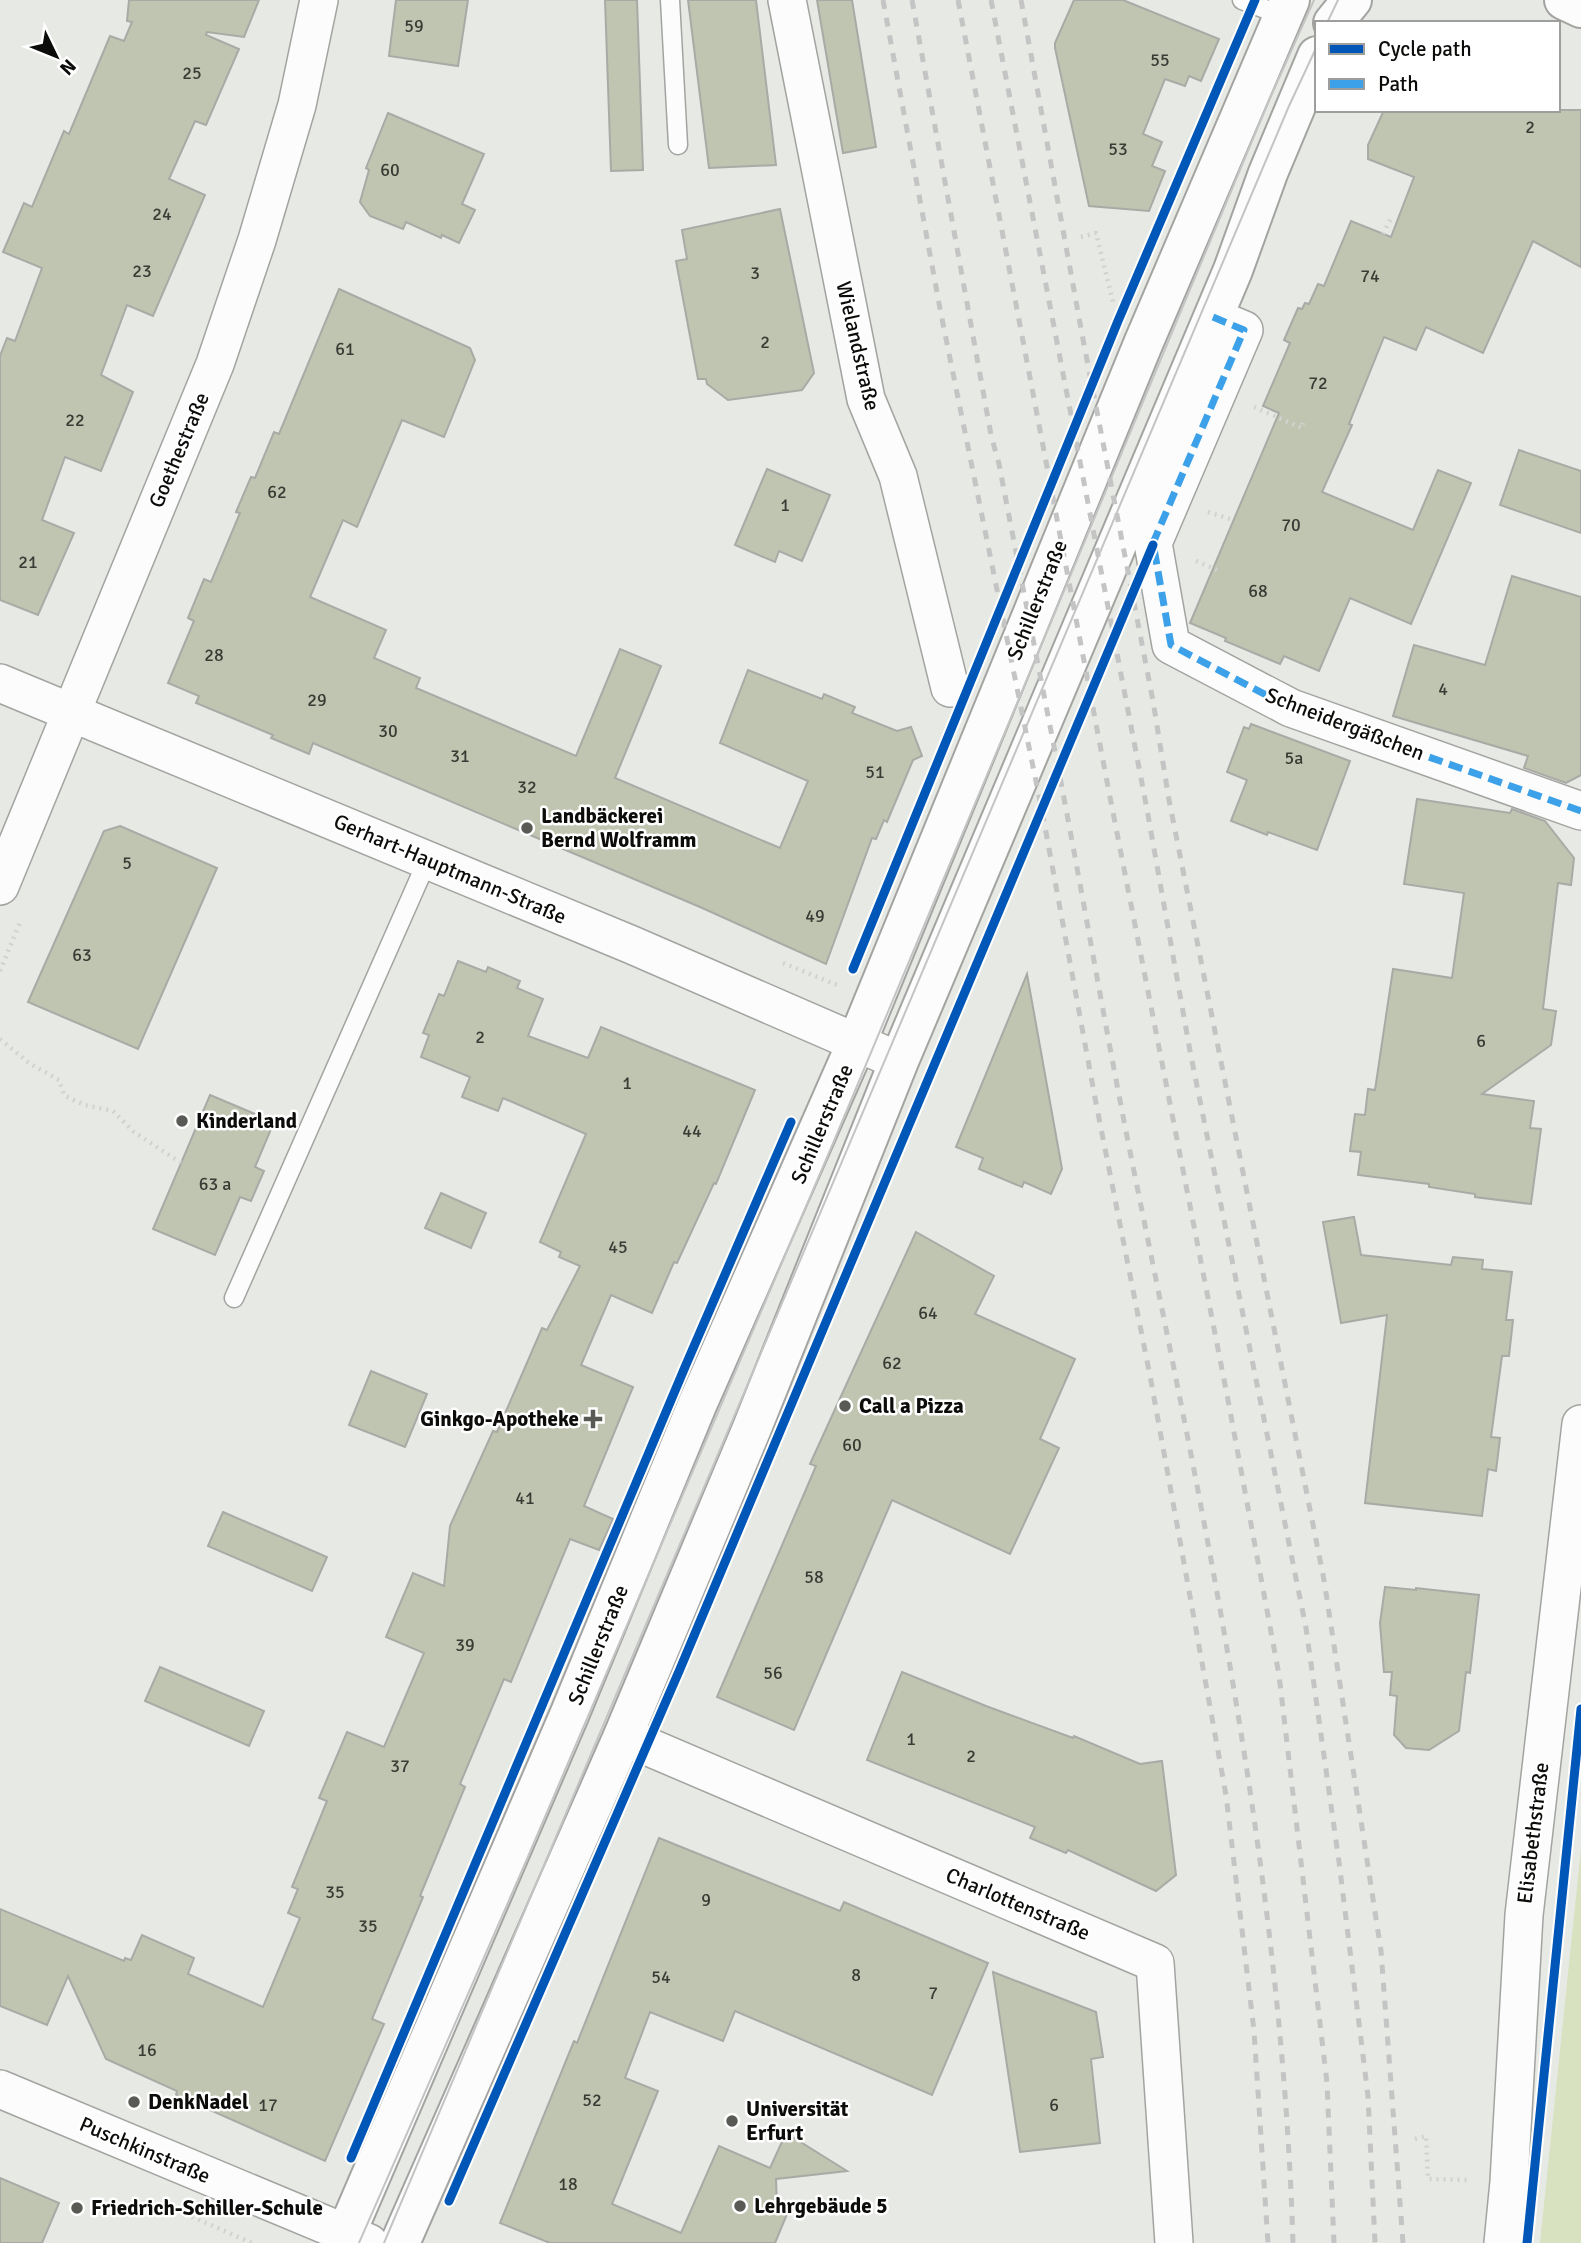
<svg xmlns="http://www.w3.org/2000/svg" width="1581" height="2243" font-family="Signika,sans-serif">
	<rect width="100%" height="100%" fill="#e7e9e4"/>
	<path fill="#d8e1c0" d="M1581,1849V2243H1540Z"/>
	<g fill="#c0c5b1" stroke="#a9aaa6" stroke-width="2">
		<path d="M129,0H259L244,37L207,32L206,35L239,49L206,125L195,121L169,179L205,195L153,316L127,305L101,375L133,392L101,471L65,457L42,520L74,533L38,615L0,600V356L7,338L15,341L42,268L3,252L24,203L32,207L64,131L69,134L110,36L124,41L132,22L127,21Z"/>
		<path d="M396,0H468L458,66L389,56Z"/>
		<path d="M605,0H637L643,170L611,171Z"/>
		<path d="M688,0H756L776,165L709,168Z"/>
		<path d="M817,0H852L876,147L843,153Z"/>
		<path d="M1074,0H1123L1219,39L1201,81L1189,76L1185,86L1165,79L1143,134L1162,142L1152,166L1165,171L1149,211L1089,206L1055,48V43Z"/>
		<path d="M1384,110H1581V267L1533,241L1483,353L1426,327L1416,350L1384,337L1349,424L1352,425L1322,492L1413,530L1438,470L1471,483L1411,624L1350,598L1319,671L1284,656L1280,664L1225,641L1226,638L1190,623L1279,413L1263,406L1290,343L1284,340L1298,308L1302,309L1305,303L1309,304L1318,284L1324,286L1351,221L1391,237L1414,177L1368,159V145Z"/>
		<path d="M388,113L484,154L462,204L475,210L459,243L442,235L441,238L406,222L403,229L370,216L360,202L369,170L366,168Z"/>
		<path d="M780,209L814,373L802,390L728,400L707,384L706,379H698L676,261L687,259L682,230Z"/>
		<path d="M339,289L470,348L475,360L444,437L402,420L357,527L343,520L310,597L386,630L374,658L420,678L416,688L576,756L620,649L661,666L615,778L780,848L808,781L720,743L748,670L822,699L824,694L855,707L852,713L897,731L911,727L922,756L913,760L887,822L884,820L876,839L872,838L826,964L700,907L313,743L309,754L271,738L273,735L196,703L199,696L168,683L194,621L188,618L204,579L211,582L240,513L236,512L251,477L255,478L274,432L279,434Z"/>
		<path d="M1519,450L1581,471V533L1500,505Z"/>
		<path d="M767,469L830,495L802,561L779,551L775,562L735,545Z"/>
		<path d="M1512,576L1581,597V775L1566,783L1524,768L1528,756L1393,716L1414,645L1485,665Z"/>
		<path d="M1251,724L1350,761L1317,850L1268,832L1267,835L1231,821L1247,780L1227,772L1244,727L1249,729Z"/>
		<path d="M1417,799L1510,813L1512,809L1545,821L1574,858L1571,885L1558,883L1543,1009L1556,1011L1551,1045L1482,1094L1534,1101L1530,1128L1541,1129L1531,1204L1475,1197V1194L1429,1187V1184L1358,1175L1361,1152L1350,1151L1355,1114L1365,1115L1368,1089L1375,1090L1393,969L1452,978L1464,893L1404,884Z"/>
		<path d="M120,826L217,868L138,1049L28,1002L104,831Z"/>
		<path d="M458,961L486,972L488,967L520,981L517,988L543,999L528,1036L588,1058L601,1027L755,1090L716,1184L714,1183L677,1263L674,1262L652,1313L611,1295L581,1365L633,1387L584,1506L613,1519L599,1550L570,1539L511,1682L504,1679L460,1784L465,1787L420,1896L423,1897L372,2019L384,2024L325,2161L176,2095L177,2091L106,2059L68,1976L47,2025L0,2006V1909L124,1961L125,1958L131,1960L142,1935L194,1958L188,1974L263,2007L300,1918L288,1913L298,1889L292,1887L327,1801L319,1798L347,1732L384,1747L424,1653L386,1637L413,1573L444,1586L450,1526L493,1431L497,1432L542,1328L547,1330L580,1266L559,1257L561,1252L540,1242L586,1134L503,1098L498,1111L462,1097L470,1077L421,1057L429,1035L423,1033L439,994L444,996Z"/>
		<path d="M1027,974L1062,1169L1051,1194L1024,1182L1022,1187L979,1169L983,1158L956,1147Z"/>
		<path d="M210,1095L274,1122L255,1167L264,1171L251,1201L240,1197L215,1255L153,1229Z"/>
		<path d="M441,1193L486,1213L471,1248L425,1228Z"/>
		<path d="M1354,1217L1361,1255L1451,1265L1453,1257L1483,1260L1482,1269L1512,1272L1506,1320H1513L1509,1356H1502L1491,1437L1500,1438L1496,1471L1488,1469L1482,1516L1365,1503L1387,1315L1341,1323L1323,1222Z"/>
		<path d="M916,1232L994,1276L975,1314L1075,1359L1040,1439L1059,1448L1010,1554L892,1500L794,1730L717,1697L816,1466L810,1464Z"/>
		<path d="M371,1371L427,1394L405,1447L349,1425Z"/>
		<path d="M223,1512L327,1557L312,1591L208,1546Z"/>
		<path d="M1385,1587L1416,1590V1588L1479,1595L1470,1673L1466,1672L1459,1731L1429,1750L1406,1748L1394,1735L1397,1696L1390,1695L1392,1672H1384L1380,1623Z"/>
		<path d="M160,1667L264,1711L249,1746L145,1701Z"/>
		<path d="M902,1672L986,1706L1073,1738L1074,1736L1140,1764L1162,1761L1176,1875L1156,1891L1068,1850L1066,1853L1030,1838L1035,1827L867,1760Z"/>
		<path d="M659,1838L840,1911L844,1902L988,1963L932,2095L735,2011L723,2041L650,2012L625,2078L658,2091L612,2204L681,2233L719,2146L770,2168L786,2133L847,2171L776,2179L777,2207H790L775,2243H550L500,2223L574,2041L577,2043Z"/>
		<path d="M993,1972L1096,2012L1103,2057L1091,2059L1100,2143L1020,2152Z"/>
		<path d="M0,2178L59,2203L42,2243H0Z"/>
	</g>
	<g fill="none" stroke-linecap="round" stroke-linejoin="round">
		<defs>
			<g id="service">
				<path d="M670,0L678,145"/>
				<path d="M1242,0L1283,16"/>
				<path d="M234,1298L428,859"/>
			</g>
			<g id="minor">
				<path d="M787,0L866,399L898,476L950,688"/>
				<path d="M1213,317L1244,330L1153,543L1171,645L1291,708L1581,811"/>
				<path d="M0,683L632,945L899,1061"/>
				<path d="M0,886L215,364L257,240L297,105L319,0"/>
				<path d="M623,1736L1155,1963L1174,2243"/>
				<path d="M0,2089L369,2243"/>
				<path d="M1503,2243L1509,2182L1524,1915L1581,1424"/>
			</g>
			<g id="secondary">
				<path d="M1564,0L1581,8"/>
				<path d="M1333,23L1352,0"/>
				<path d="M342,2243L570,1713L697,1405L857,1042L1143,344L1290,0"/>
				<path d="M400,2243L623,1736L752,1428L899,1061L1233,270L1268,173L1317,56"/>
			</g>
		</defs>
		<use href="#service" stroke="#a3a4a1" stroke-width="21"/>
		<use href="#minor" stroke="#a3a4a1" stroke-width="40"/>
		<use href="#secondary" stroke="#a3a4a1" stroke-width="42"/>
		<g stroke="#d2d2d1" stroke-width="4.5" stroke-dasharray="2 5" stroke-linecap="butt">
			<path d="M1383,234L1392,216"/>
			<path d="M1081,237L1096,233L1114,306"/>
			<path d="M1254,407L1302,428L1303,423"/>
			<path d="M1208,512L1233,520"/>
			<path d="M1196,561L1217,570"/>
			<path d="M783,963L837,985"/>
			<path d="M0,971L21,920"/>
			<path d="M0,1039L29,1063L59,1080L64,1095L84,1105L113,1111L134,1132L181,1163"/>
			<path d="M1415,2139L1426,2136L1428,2179L1470,2180"/>
			<path d="M179,2211L252,2243"/>
		</g>
		<use href="#service" stroke="#fbfcfb" stroke-width="18"/>
		<use href="#minor" stroke="#fbfcfb" stroke-width="37"/>
		<use href="#secondary" stroke="#fbfcfb" stroke-width="38"/>
		<g stroke="#c4c4c4" stroke-width="2">
			<path d="M1327,23L1338,0"/>
			<path d="M359,2243L524,1866L834,1141L1270,98L1314,0"/>
			<path d="M384,2243L1289,106L1317,46"/>
		</g>
		<g stroke="#c4c4c4" stroke-width="5" stroke-dasharray="9 9" stroke-linecap="butt">
			<path d="M883,0L941,314L1043,816L1095,1098L1151,1381L1226,1795L1254,2031L1268,2243"/>
			<path d="M912,0L991,435L999,464C1020,574 1042,684 1063,793C1088,924 1110,1055 1137,1186C1208,1536 1282,1884 1293,2243"/>
			<path d="M958,0L1109,792L1228,1400L1279,1675L1327,2083L1334,2243"/>
			<path d="M991,0L1146,804L1190,1051L1306,1628L1339,1862L1368,2096L1375,2243"/>
			<path d="M1021,0L1082,334L1153,701L1169,800L1324,1580L1381,1951L1403,2243"/>
		</g>
		<path stroke="#3ca1e9" stroke-width="7" stroke-dasharray="14 7" stroke-linecap="butt" d="M1213,317L1244,330L1153,543L1171,645L1291,708L1581,811"/>
		<defs>
			<g id="cycleway">
				<path d="M853,969L1118,321L1255,0"/>
				<path d="M351,2158L685,1367L791,1122"/>
				<path d="M449,2201L680,1669L1153,545"/>
				<path d="M1527,2243L1581,1709"/>
			</g>
		</defs>
		<use href="#cycleway" stroke="#fff" stroke-width="13"/>
		<use href="#cycleway" stroke="#0057b8" stroke-width="9"/>
	</g>
	<g fill="#595a56" stroke="#fff" stroke-width="2.5">
		<circle cx="527" cy="828" r="7"/>
		<circle cx="182" cy="1121" r="7"/>
		<circle cx="845" cy="1406" r="7"/>
		<path d="M589.5 1408.5h7v7h7v7h-7v7h-7v-7h-7v-7h7z"/>
		<circle cx="134" cy="2102" r="7"/>
		<circle cx="732" cy="2121" r="7"/>
		<circle cx="740" cy="2206" r="7"/>
		<circle cx="77" cy="2208" r="7"/>
	</g>
	<g text-anchor="middle" dominant-baseline="central" stroke-width="5" stroke-linejoin="round" paint-order="stroke">
		<g font-size="18" fill="#393b34">
			<text x="414" y="26">59</text>
			<text x="1160" y="60">55</text>
			<text x="192" y="73">25</text>
			<text x="1530" y="127">2</text>
			<text x="1118" y="149">53</text>
			<text x="390" y="170">60</text>
			<text x="162" y="214">24</text>
			<text x="142" y="271">23</text>
			<text x="755" y="273">3</text>
			<text x="1370" y="276">74</text>
			<text x="765" y="342">2</text>
			<text x="345" y="349">61</text>
			<text x="1318" y="383">72</text>
			<text x="75" y="420">22</text>
			<text x="277" y="492">62</text>
			<text x="785" y="505">1</text>
			<text x="1291" y="525">70</text>
			<text x="28" y="562">21</text>
			<text x="1258" y="591">68</text>
			<text x="214" y="655">28</text>
			<text x="1443" y="689">4</text>
			<text x="317" y="700">29</text>
			<text x="388" y="731">30</text>
			<text x="460" y="756">31</text>
			<text x="1294" y="758">5a</text>
			<text x="875" y="772">51</text>
			<text x="527" y="787">32</text>
			<text x="127" y="863">5</text>
			<text x="815" y="916">49</text>
			<text x="82" y="955">63</text>
			<text x="480" y="1037">2</text>
			<text x="1481" y="1041">6</text>
			<text x="627" y="1083">1</text>
			<text x="692" y="1131">44</text>
			<text x="215" y="1184">63 a</text>
			<text x="618" y="1247">45</text>
			<text x="928" y="1313">64</text>
			<text x="892" y="1363">62</text>
			<text x="852" y="1445">60</text>
			<text x="525" y="1498">41</text>
			<text x="814" y="1577">58</text>
			<text x="465" y="1645">39</text>
			<text x="773" y="1673">56</text>
			<text x="911" y="1739">1</text>
			<text x="971" y="1756">2</text>
			<text x="400" y="1766">37</text>
			<text x="335" y="1892">35</text>
			<text x="706" y="1900">9</text>
			<text x="368" y="1926">35</text>
			<text x="856" y="1975">8</text>
			<text x="661" y="1977">54</text>
			<text x="933" y="1993">7</text>
			<text x="147" y="2050">16</text>
			<text x="592" y="2100">52</text>
			<text x="268" y="2105">17</text>
			<text x="1054" y="2105">6</text>
			<text x="568" y="2184">18</text>
		</g>
		<g font-size="21" fill="#0c0d0a" stroke="#fff">
			<text transform="translate(858 346) rotate(77)">Wielandstraße</text>
			<text transform="translate(179 450) rotate(-67)">Goethestraße</text>
			<text transform="translate(1037 600) rotate(-68)">Schillerstraße</text>
			<text transform="translate(1345 724) rotate(21)">Schneidergäßchen</text>
			<text transform="translate(450 869) rotate(23)">Gerhart-Hauptmann-Straße</text>
			<text transform="translate(822 1124) rotate(-67)">Schillerstraße</text>
			<text transform="translate(598 1645) rotate(-68)">Schillerstraße</text>
			<text transform="translate(1533 1833) rotate(-83)">Elisabethstraße</text>
			<text transform="translate(1018 1904) rotate(23)">Charlottenstraße</text>
			<text transform="translate(145 2150) rotate(23)">Puschkinstraße</text>
		</g>
		<g font-size="21" font-weight="bold" fill="#0c0d0a" stroke="#fff" text-anchor="start">
			<text x="541" y="816">Landbäckerei<tspan x="541" dy="24">Bernd Wolframm</tspan></text>
			<text x="196" y="1121">Kinderland</text>
			<text x="859" y="1406">Call a Pizza</text>
			<text x="579" y="1419" text-anchor="end">Ginkgo-Apotheke</text>
			<text x="148" y="2102">DenkNadel</text>
			<text x="746" y="2109">Universität<tspan x="746" dy="24">Erfurt</tspan></text>
			<text x="754" y="2206">Lehrgebäude 5</text>
			<text x="91" y="2208">Friedrich-Schiller-Schule</text>
		</g>
	</g>
	<rect x="1315" y="21" width="245" height="91" fill="#ffffff" stroke="#9e9e9d" stroke-width="2"/>
	<rect x="1329" y="44" width="35" height="10" fill="#0057b8" stroke="#9e9e9d" stroke-width="2"/>
	<text x="1378" y="56" font-size="21" fill="#0c0d0a">Cycle path</text>
	<rect x="1329" y="79" width="35" height="10" fill="#3ca1e9" stroke="#9e9e9d" stroke-width="2"/>
	<text x="1378" y="91" font-size="21" fill="#0c0d0a">Path</text>
	<g transform="translate(56 56) rotate(133)" stroke="#ffffff" stroke-width="5" paint-order="stroke">
	<path d="M0-5L12 26L0 18L-12 26Z" fill="#0c0d0a"/>
	<text y="-10" font-size="19" font-weight="bold" text-anchor="middle" fill="#0c0d0a">N</text>
	</g>
</svg>
